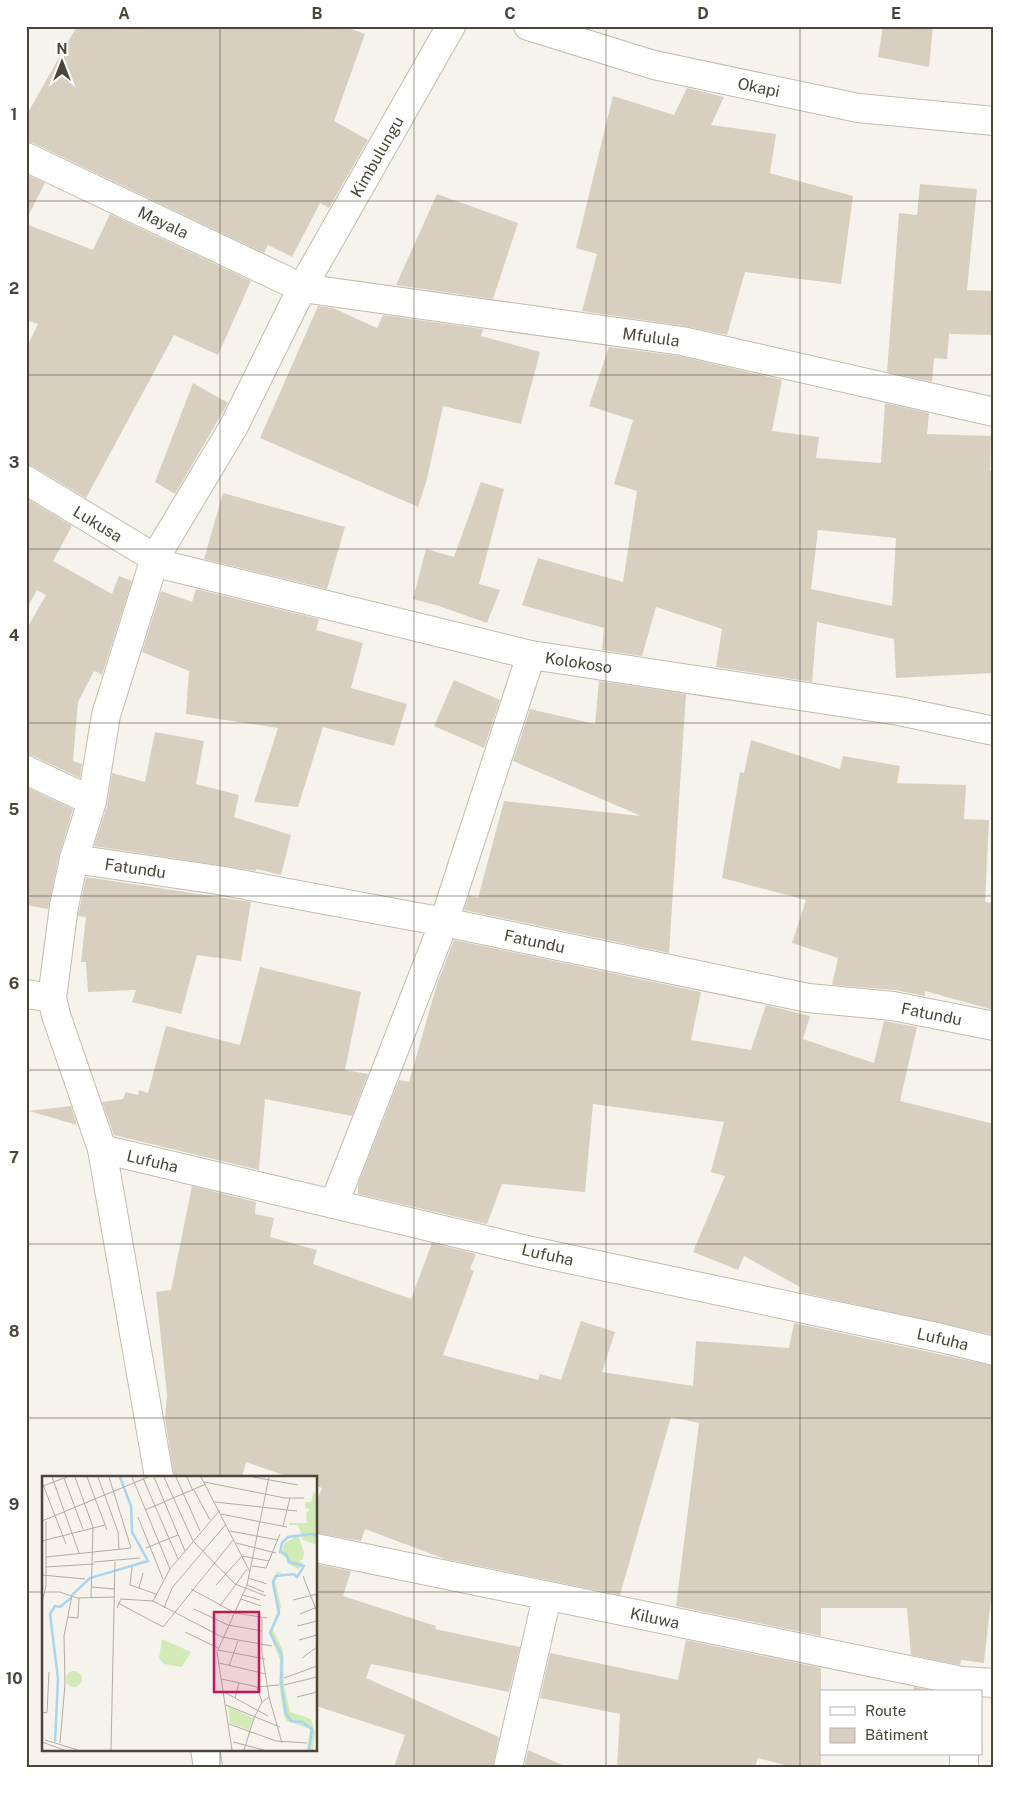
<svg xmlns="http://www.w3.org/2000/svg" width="1020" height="1793" font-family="'Public Sans',sans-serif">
	<rect width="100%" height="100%" fill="#f6f3ec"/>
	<g fill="#d8cfc1" fill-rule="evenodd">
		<path d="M77,26H343L365,34L334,121L368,140L329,208L320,203L292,257L268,245L264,253L33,143L26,142V116Z"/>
		<path d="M883,26H933L929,67L878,57Z"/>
		<path d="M687,88L724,97L711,125L776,134L770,173L853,196L841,284L745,272L727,335L684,326L582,311L597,254L576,248L613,96L674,115Z"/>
		<path d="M26,174L45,183L26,220Z"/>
		<path d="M920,184L977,189L967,290L994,291V335L949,334L947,359L934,358L932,382L887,372L899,213L917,215Z"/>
		<path d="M437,194L518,223L493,299L396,285Z"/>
		<path d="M110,214L251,281L218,355L174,335L86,498L34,467L26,464V349L38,324L26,320V224L93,250Z"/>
		<path d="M318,306L333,308L377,328L383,315L483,329L481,336L540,352L521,424L443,406L427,479L418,507L260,438Z"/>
		<path d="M609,347L679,356L782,380L772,431L819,437L816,458L881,463L885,403L929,413L927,434L991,436L990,471H994V673L896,678L894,639L817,622L812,682L716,667L722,629L656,607L642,656L602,650L604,628L522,605L538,558L623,582L637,491L614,484L633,420L589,406ZM818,530L896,538L892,606L811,589Z"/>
		<path d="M193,383L228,403L175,494L155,482Z"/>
		<path d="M481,482L504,489L479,584L500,590L487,623L439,606L413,599L426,549L454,557Z"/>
		<path d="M223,493L345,527L327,589L204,559Z"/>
		<path d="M26,498L72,526L53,561L112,594L119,576L132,581L102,675L94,671L78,702L73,761L82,764L80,778L33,756L26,755V630L46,595L37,590L26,610Z"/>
		<path d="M196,589L319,619L316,630L363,643L351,688L407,704L394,746L323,727L298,807L254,802L278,728L186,714L189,671L142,652L161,591L192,602Z"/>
		<path d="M454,680L500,700L484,748L434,726Z"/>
		<path d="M599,681L686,694L669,953L464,910L469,895L478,898L504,801L641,816L513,761L530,709L595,724Z"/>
		<path d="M155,732L204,741L196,784L239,795L234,817L291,835L281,875L256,869V871L94,846L107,806L112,773L145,782Z"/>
		<path d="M751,740L840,769L843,756L900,766L897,783L966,785L964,819L989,820L985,902L994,903V1010L925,991V996L895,990L832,985L838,958L792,943L806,900L722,878L740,772L744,773Z"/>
		<path d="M26,787L73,809L59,856L48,909L26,905Z"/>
		<path d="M86,877L251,902L241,961L197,955L181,1014L132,1002L136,990L88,992L86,962H81L86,917L78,916Z"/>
		<path d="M454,940L701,992L691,1040L751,1050L766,1005L810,1016L803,1039L874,1063L884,1021L917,1027L900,1101L994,1124V1335L799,1292L800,1287L744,1256L738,1270L693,1252L725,1176L711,1172L724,1122L593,1104L585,1192L502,1184L487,1224L358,1194V1184L399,1080L409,1082L437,984Z"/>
		<path d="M260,967L361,992L345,1070L368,1074L352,1116L265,1099L259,1170L114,1135L102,1102L123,1099L126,1092L138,1095L139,1090L148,1093L166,1026L240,1045Z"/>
		<path d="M71,1106L77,1125L29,1111Z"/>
		<path d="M192,1186L256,1202L255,1214L274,1218L270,1237L317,1250L313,1264L411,1299L432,1243L476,1254L470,1269L474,1271L443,1355L538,1380L540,1374L561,1380L581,1321L615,1332L602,1372L693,1386L696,1341L789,1348L794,1323L994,1366V1570L984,1663L961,1660L960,1665L911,1655L907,1608H821V1636L676,1606L699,1423L671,1417L620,1595L445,1559L365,1529L361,1541L316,1533V1502L322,1488L316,1486V1477H289L246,1462L242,1477H174L165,1418L167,1395L156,1292L171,1290Z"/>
		<path d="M316,1564L351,1571L343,1596L436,1626L435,1629L520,1647L509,1692L371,1664L366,1678L499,1737L493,1767H394L405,1735L316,1706Z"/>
		<path d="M686,1640L821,1668V1767H792L758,1758L755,1767H617L620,1714L540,1698L550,1653L678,1680Z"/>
		<path d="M914,1687L937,1692H914Z"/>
		<path d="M528,1750L567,1767H524Z"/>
	</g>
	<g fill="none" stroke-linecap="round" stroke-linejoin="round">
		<defs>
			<g id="minor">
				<path id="s1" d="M528,26L654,65L858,108L994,121"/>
				<path id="s2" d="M26,157L302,288L682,341L994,412"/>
				<path id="s3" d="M26,480L168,566L531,655L899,711L994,731"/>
				<path d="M26,770L92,801"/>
				<path id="s4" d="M74,859L218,880L444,922L808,998L893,1006L994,1026"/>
				<path d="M26,994L52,998"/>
				<path id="s5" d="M102,1149L536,1252L941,1338L994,1351"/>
				<path d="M334,1204L444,922L531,655"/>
				<path id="s6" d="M159,1477L102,1149L56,1015L52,998L64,906L74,859L92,801L106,715L155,558L234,426L302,288L451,26"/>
				<path id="s7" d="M316,1548L962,1681L994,1683"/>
				<path d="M205,1749L208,1767"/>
				<path d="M964,1754V1767"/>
				<path d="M508,1767L547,1597"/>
			</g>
		</defs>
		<use href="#minor" stroke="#c2bbae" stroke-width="30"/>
		<use href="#minor" stroke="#fff" stroke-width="28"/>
	</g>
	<path fill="none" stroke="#4b4439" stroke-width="1" stroke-opacity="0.55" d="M220,26V1477M414,26V1767M606,26V1767M800,26V1767M26,201H994M26,375H994M26,549H994M26,723H994M26,896H994M26,1070H994M26,1244H994M26,1418H994M26,1592H44M316,1592H994M220,1749V1767"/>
	<g text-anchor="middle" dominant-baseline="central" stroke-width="5" stroke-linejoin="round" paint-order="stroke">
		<g font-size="16" fill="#4b4439" stroke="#fff">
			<text stroke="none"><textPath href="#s1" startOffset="239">Okapi</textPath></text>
			<text stroke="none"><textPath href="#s6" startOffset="1404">Kimbulungu</textPath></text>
			<text stroke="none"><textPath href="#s2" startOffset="152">Mayala</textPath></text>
			<text stroke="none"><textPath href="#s2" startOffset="658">Mfulula</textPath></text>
			<text stroke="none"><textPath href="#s3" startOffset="84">Lukusa</textPath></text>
			<text stroke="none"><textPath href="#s3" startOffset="588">Kolokoso</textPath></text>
			<text stroke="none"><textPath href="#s4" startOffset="62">Fatundu</textPath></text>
			<text stroke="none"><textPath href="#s4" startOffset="468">Fatundu</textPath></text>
			<text stroke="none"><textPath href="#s4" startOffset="872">Fatundu</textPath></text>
			<text stroke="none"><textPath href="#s5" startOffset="52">Lufuha</textPath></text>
			<text stroke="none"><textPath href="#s5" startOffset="458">Lufuha</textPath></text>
			<text stroke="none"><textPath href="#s5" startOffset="862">Lufuha</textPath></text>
			<text stroke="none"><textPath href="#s7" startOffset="346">Kiluwa</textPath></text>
		</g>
	</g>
	<g transform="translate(42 1476)">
		<rect width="275" height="275" fill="#f6f3ec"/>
		<path d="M272,15L275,20V69L261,64L256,49H247V47H265L264,37L268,34L263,31V26H269ZM256,59L262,76L261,84H257L261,88L256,93L245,87L246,83L239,79L242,68ZM235,96L242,97L236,98L233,104L239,131L237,137L230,152L241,174L242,208L248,236L269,243L273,257L271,274H265L268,253L245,245L242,240L237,208L238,184L227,156L235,137L230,103ZM120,163L149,176L140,191L122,188L117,182ZM24 203a8 8 0 1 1 16 0a8 8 0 1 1-16 0ZM186,230L211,242L207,254L188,247Z" fill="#d2eab5"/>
		<path fill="none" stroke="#a9d4f2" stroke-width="2.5" d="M30,119L48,102L106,85L90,56L89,30L78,1M13,266L16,202L8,138L13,130L18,131L29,122M267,274L270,253L260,246L249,245L244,237L239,206L240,180L228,157L237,137L231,107L234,100L252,98L255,101L262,90L247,86L244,78L238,76L240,67L246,61L270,58L275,60"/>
		<path fill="none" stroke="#b2ada4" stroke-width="1" d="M10,1L37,77M33,1L51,51L49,122M45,1L65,54M56,1L76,56L77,73M90,1L128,93M112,1L143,75M122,1L151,65L193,108L224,120M134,1L158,55M145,1L151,15M159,1L208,96M211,1L256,9M22,2L41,53M101,2L136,83M0,6L24,68M162,6L243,22H262M1,10L25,1M152,14L168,44M173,26L255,35M103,34L164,8M179,38L245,51M96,41L121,103M0,45L106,1M241,50L248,22M188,55L236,64M0,65L63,49M194,67L234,77M104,72L136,59M4,81L89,72L67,1M52,86L98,82M210,90L224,92L238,58M3,91L52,88M90,91L88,109L114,118M0,99L43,103M261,100L275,136M206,102L225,108M174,109L200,80L227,85M205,109L222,116M50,111L73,113M97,112L101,97M149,113L193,137L225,142M3,116H18L35,122L73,121M201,119L218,124M199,123L219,130M251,124L275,118M111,125L128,93L178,34M0,126L4,110V45M76,127L121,151L192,63M178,130L205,93M75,132L79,123L111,125L180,161L230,170M122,132L130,112L184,48M152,133L186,149L220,155M258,138L275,131M26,141L36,142L37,122M220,142V177L227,221L240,267M255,150L275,145M143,156L176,172M0,158V186M257,164L275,159M176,174L223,183M260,182L275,171M177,187L224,198M187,190L196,165M242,202L275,190M180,203L215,211L237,209M242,209L275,201M215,211L220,226M182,216L226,240M255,221L275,216M193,222L197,207M184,229L238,251M0,236L5,237L7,196M187,248L234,265L265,267M3,264L36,274M0,266L22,274M191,266L222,274M18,267L23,208L22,160L30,119M69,274L73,86M190,274L175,176L205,109L227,1M202,274L212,242L220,226L227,221"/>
		<path fill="#c2185b" fill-opacity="0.15" stroke="#c2185b" stroke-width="2.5" d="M172,136H217V216H172Z"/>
		<rect width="275" height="275" fill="none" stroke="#4b4439" stroke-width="2.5"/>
	</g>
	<rect width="1020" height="1793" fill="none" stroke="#ffffff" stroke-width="55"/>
	<rect x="820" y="1690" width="162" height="65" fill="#ffffff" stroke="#b7b4b0"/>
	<rect x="830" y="1707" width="25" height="8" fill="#ffffff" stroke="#b7b4b0"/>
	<text x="865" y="1716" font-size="15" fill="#4b4439">Route</text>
	<rect x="830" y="1728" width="25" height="15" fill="#d8cfc1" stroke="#b7b4b0"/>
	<text x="865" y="1740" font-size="15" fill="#4b4439">Bâtiment</text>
	<g transform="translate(62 62)" stroke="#ffffff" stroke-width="4" paint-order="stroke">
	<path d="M0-4L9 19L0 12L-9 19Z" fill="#4b4439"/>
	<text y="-8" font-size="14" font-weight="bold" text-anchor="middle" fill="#4b4439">N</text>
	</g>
	<rect x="28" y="28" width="964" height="1738" fill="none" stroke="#4b4439" stroke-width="2"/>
	<g font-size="16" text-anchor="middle" font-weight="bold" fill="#4b4439">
		<text x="124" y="19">A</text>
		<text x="317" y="19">B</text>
		<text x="510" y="19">C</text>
		<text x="703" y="19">D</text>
		<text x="896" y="19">E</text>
		<text x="14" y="120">1</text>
		<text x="14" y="294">2</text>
		<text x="14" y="468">3</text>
		<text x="14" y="641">4</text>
		<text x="14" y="815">5</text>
		<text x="14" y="989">6</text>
		<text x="14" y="1163">7</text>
		<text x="14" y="1337">8</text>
		<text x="14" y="1510">9</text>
		<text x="14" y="1684">10</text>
	</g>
</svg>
